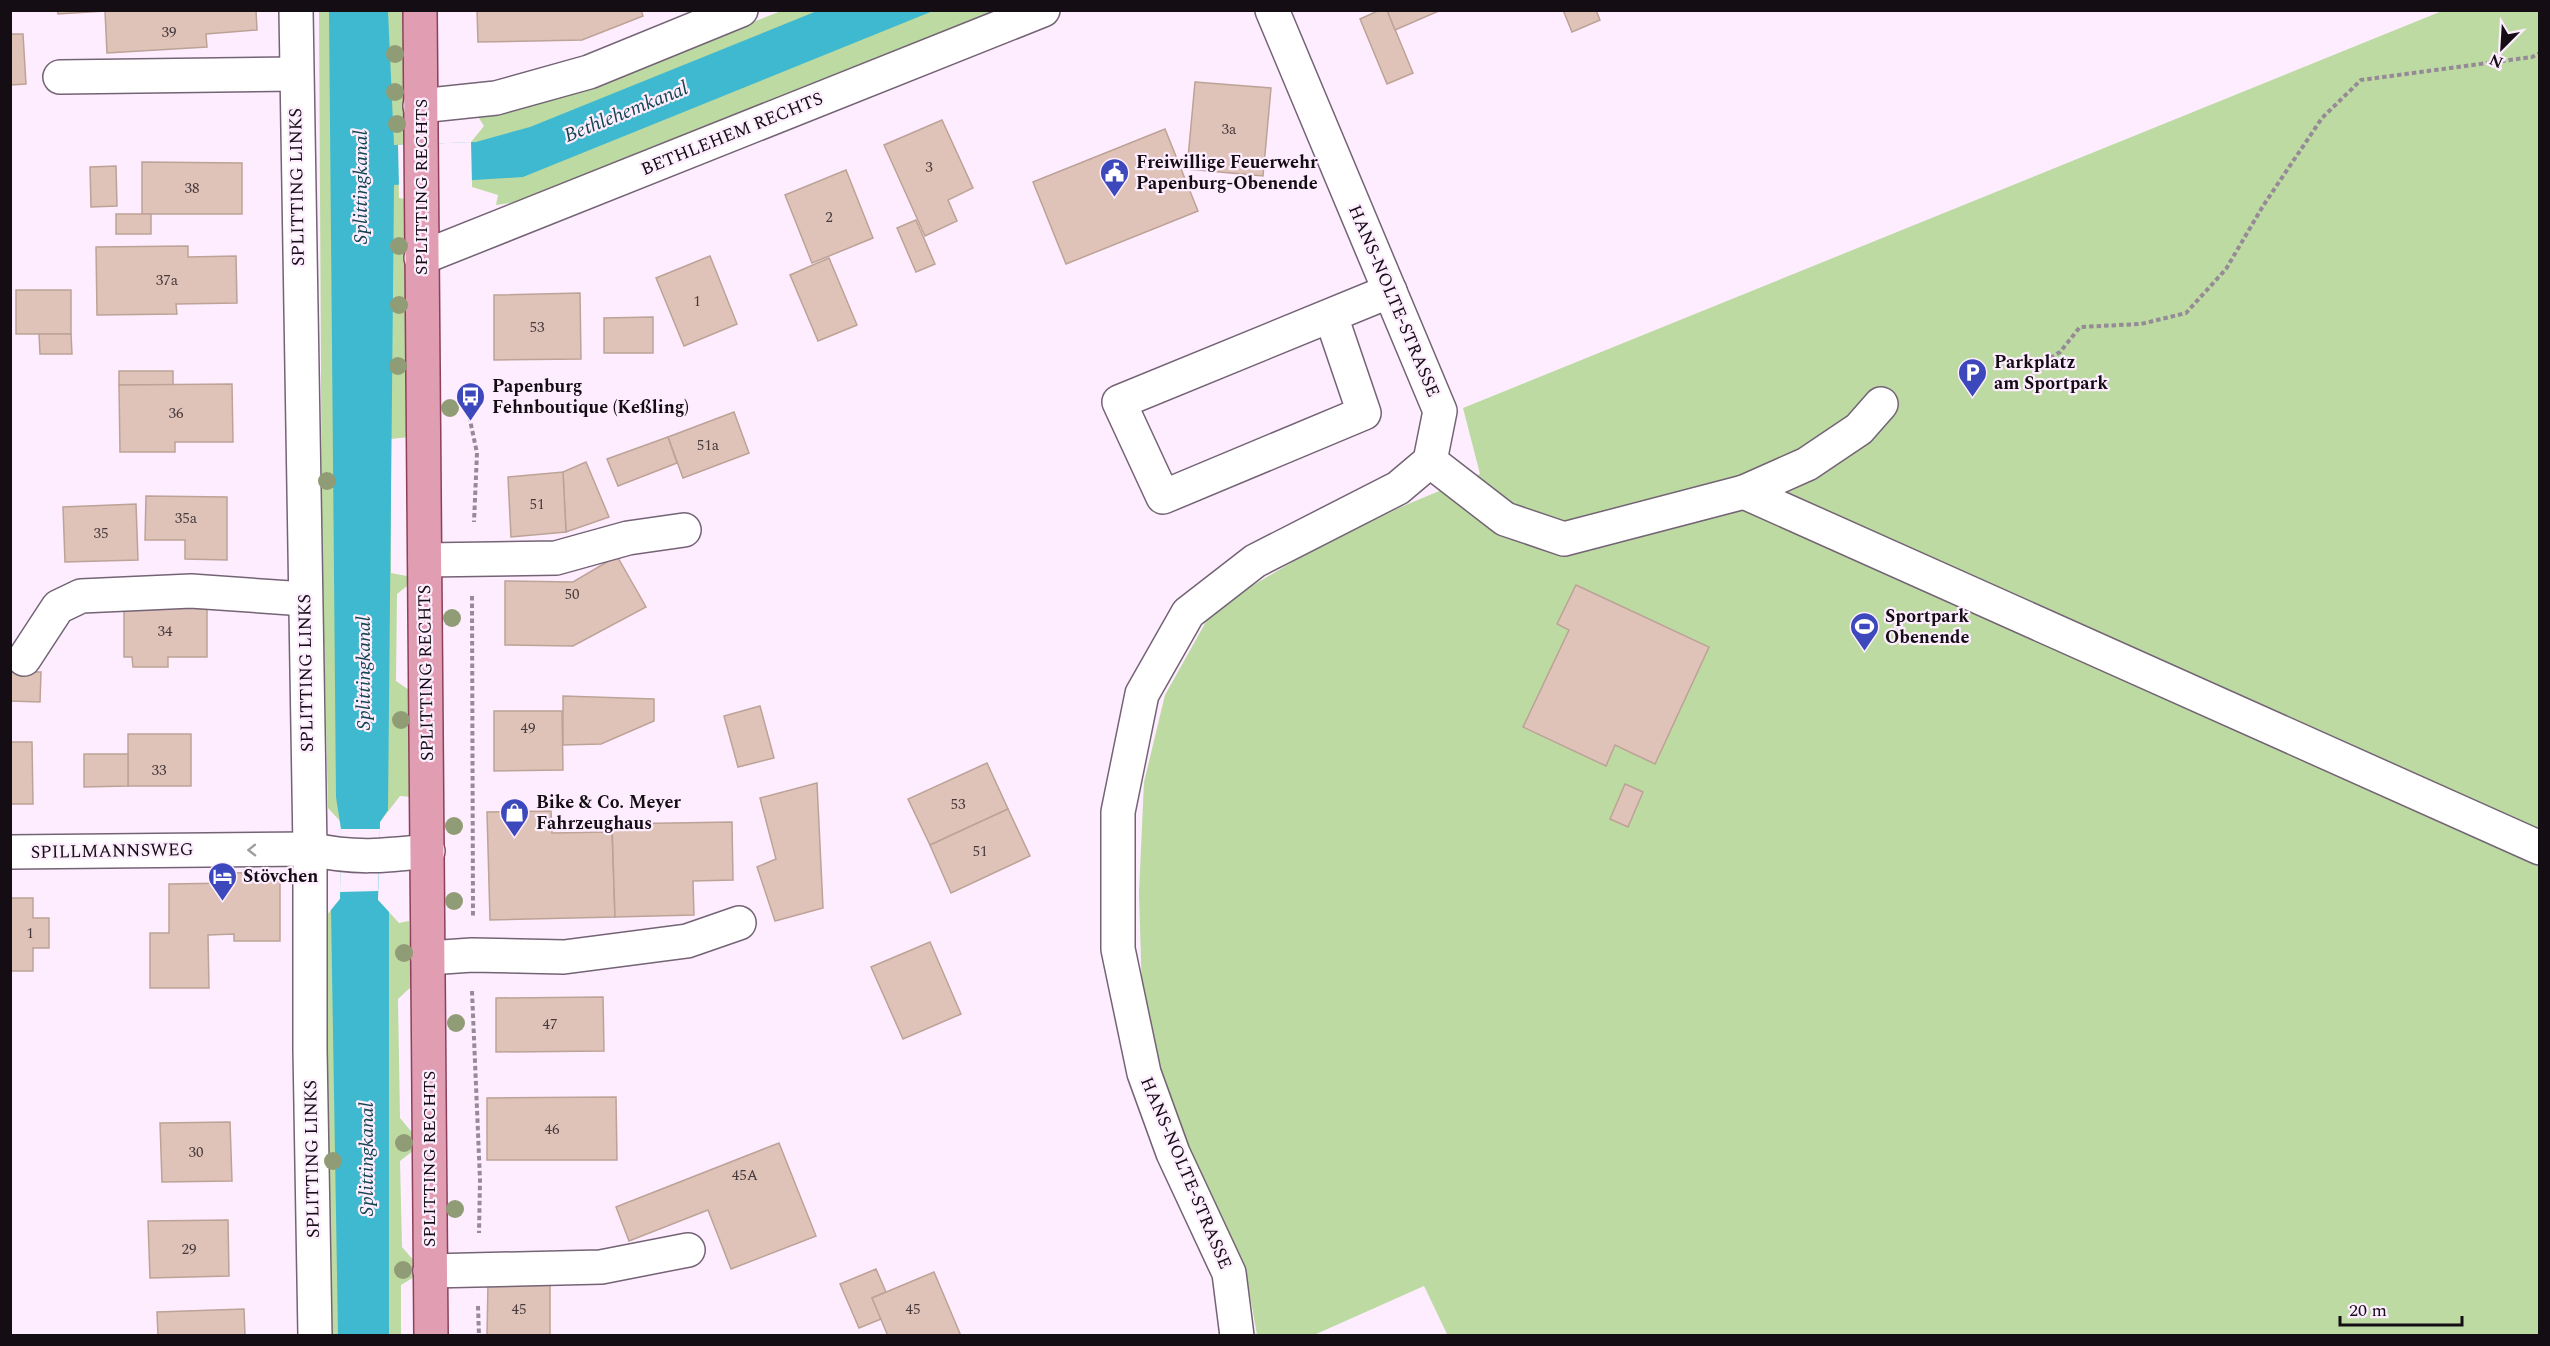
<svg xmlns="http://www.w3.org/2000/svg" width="2550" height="1346" font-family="Spectral,serif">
	<rect width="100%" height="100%" fill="#fdedfe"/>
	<g fill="#bcdaa2">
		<path d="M319,11H402L406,144L398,145L399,198L406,199L409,437L391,439V573L412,577V582L397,594L396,681L412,692L411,797L400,796L380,822V829H341L340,821L328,808L322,553Z"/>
		<path d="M781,11H1001L517,202L496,205L498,195L472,187L471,142L484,126L477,115L703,42Z"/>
		<path d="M2442,11H2539V1335L1448,1336L1424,1286L1314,1335H1257L1246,1273L1166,1096L1142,993L1139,893L1144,782L1165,695L1213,609L1306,554L1401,507L1480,474L1463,408Z"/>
		<path d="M378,891V900L399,923L409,921L412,986L398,999L400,1118L415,1136L414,1150L400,1161L402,1247L415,1262L414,1277L401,1285V1335H330L326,916L340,899V892Z"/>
	</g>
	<path fill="#3fb9cf" d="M329,11H388L394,145L476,142L530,127L817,11H933L523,177L394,185L388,810L380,822L378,900L389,912V1336L338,1335L331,910L340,899L341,829L336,797Z"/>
	<g fill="#fdedfe">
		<path d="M471,142L472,184L399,187L398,145Z"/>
		<path d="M341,829H380L378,891L340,892Z"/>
	</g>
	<g fill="#dfc3b8" stroke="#bda297" stroke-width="1.5">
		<path d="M57,10H105V11L58,14Z"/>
		<path d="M256,10L257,30L206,34L207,47L107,53L105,11Z"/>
		<path d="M477,10H641L643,16L582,40L478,42Z"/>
		<path d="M1380,10H1387L1413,73L1387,84L1360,19Z"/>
		<path d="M1387,10H1441L1395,30Z"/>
		<path d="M1563,10H1596L1600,20L1572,32Z"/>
		<path d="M10,34H23L26,84L10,85Z"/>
		<path d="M1195,82L1271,88L1263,176L1187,169Z"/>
		<path d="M942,120L973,188L948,200L957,221L925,236L884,145Z"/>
		<path d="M1165,129L1198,211L1066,264L1033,182Z"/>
		<path d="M142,162L242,163V214H142Z"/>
		<path d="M116,166L117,206L91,207L90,167Z"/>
		<path d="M846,170L873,238L812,263L785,195Z"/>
		<rect x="116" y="214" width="35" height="20"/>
		<path d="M916,220L935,264L916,272L897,228Z"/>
		<path d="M188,246V257L236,256L237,303L176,304L177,314L97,315L96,247Z"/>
		<path d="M710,256L737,324L684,346L656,278Z"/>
		<path d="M829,258L857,325L818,341L790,275Z"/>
		<rect x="16" y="290" width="55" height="44"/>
		<path d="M580,293L581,359L494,360V295Z"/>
		<path d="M653,317V353H604V318Z"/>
		<path d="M39,334H71L72,354H40Z"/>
		<rect x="119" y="371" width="54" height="14"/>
		<path d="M232,384L233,442H175V452H120L119,385Z"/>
		<path d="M734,412L749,453L683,478L668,437Z"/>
		<path d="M668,437L677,463L618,486L607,459Z"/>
		<path d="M586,462L609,517L566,532L563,472Z"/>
		<path d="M563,472L566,532L511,537L508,477Z"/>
		<path d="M146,496L227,497V560L185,559V540H145Z"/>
		<path d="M136,504L138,560L65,562L63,507Z"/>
		<path d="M617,556L646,607L573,646L505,645V581L573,582Z"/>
		<path d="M1576,585L1709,647L1655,764L1615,745L1606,766L1523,727L1569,630L1557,624Z"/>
		<path d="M207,604V657H168V667H133L132,657H124V606Z"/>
		<path d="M10,672H41L40,702L10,701Z"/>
		<path d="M563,696L654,699V721L601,744L563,745Z"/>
		<path d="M760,706L774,758L738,767L724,716Z"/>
		<path d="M494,711H562L563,770L494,771Z"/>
		<rect x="128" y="734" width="63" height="52"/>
		<path d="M10,742H32L33,804H10Z"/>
		<path d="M84,754H128V786L84,787Z"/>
		<path d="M987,763L1008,809L930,845L908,799Z"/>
		<path d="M817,783L823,908L775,921L757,867L776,859L760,798Z"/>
		<path d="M1625,784L1643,792L1628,827L1610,819Z"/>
		<path d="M1008,809L1030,856L951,893L930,845Z"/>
		<path d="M551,811L552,833L612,832L615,917L490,920L487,812Z"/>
		<path d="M732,822L733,880L693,881L694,915L615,917L612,824Z"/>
		<path d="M280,872V941H234V934L208,935L209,988H150V933H169V884L233,883V873Z"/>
		<path d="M10,898H33V918H49V948H33V971H10Z"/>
		<path d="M930,942L961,1014L903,1039L871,967Z"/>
		<path d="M603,997L604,1051L496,1052V998Z"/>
		<path d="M616,1097L617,1160H487V1098Z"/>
		<path d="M230,1122L232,1181L162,1182L160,1123Z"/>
		<path d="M779,1143L816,1236L731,1269L708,1210L629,1241L616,1207Z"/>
		<path d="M228,1220L229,1276L150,1278L148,1221Z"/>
		<path d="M876,1269L886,1292L872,1298L881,1319L859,1328L840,1284Z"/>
		<path d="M934,1272L961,1336H888L872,1298Z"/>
		<path d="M488,1283H550V1336H487Z"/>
		<path d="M244,1309L245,1336H158L157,1312Z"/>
	</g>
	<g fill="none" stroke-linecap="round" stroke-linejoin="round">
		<defs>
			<g id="minor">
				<path d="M296,10L310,849V1050L315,1336"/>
				<path d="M60,77L295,74"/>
				<path d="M420,106L496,98L589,72L741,10"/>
				<path d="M421,258L1043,10"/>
				<path d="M1331,316L1364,413L1163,497L1119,402L1390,291"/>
				<path d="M1430,461L1505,519L1564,539L1744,492L1807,464L1859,429L1881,404"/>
				<path d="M1744,492L2540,848"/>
				<path d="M425,560L556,558L628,538L684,530"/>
				<path d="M24,659L58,607L81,596L191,591L305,599"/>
				<path d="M10,852L310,849C354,859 384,856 428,851"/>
				<path d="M428,958L472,955L564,957L687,941L739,923"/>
				<path d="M430,1271L601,1267L688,1250"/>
				<path d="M1237,1336L1229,1273L1173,1153L1144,1073L1118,949V812L1142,694L1188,613L1255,561L1398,488L1430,461L1440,411L1272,10"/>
			</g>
			<path id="major" d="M420,10L431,1336"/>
		</defs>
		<use href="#minor" stroke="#746375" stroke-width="36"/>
		<use href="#major" stroke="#8c405a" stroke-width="36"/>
		<g stroke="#968a97" stroke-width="4" stroke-dasharray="4.5 3" stroke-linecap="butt">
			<path d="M2044,362L2060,352L2080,327L2141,324L2186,313L2226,269L2263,206L2322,118L2361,80L2532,57L2540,53"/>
			<path d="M463,387L477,453L474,522"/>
			<path d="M472,596L473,918"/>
			<path d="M472,991L480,1180L479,1233"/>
			<path d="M478,1306L479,1336"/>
		</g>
		<use href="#minor" stroke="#fff" stroke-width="33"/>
		<use href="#major" stroke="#e19db2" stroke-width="33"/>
	</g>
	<g fill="#909c75">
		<circle cx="395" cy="54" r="9"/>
		<circle cx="395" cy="92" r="9"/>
		<circle cx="397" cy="124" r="9"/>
		<circle cx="399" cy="246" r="9"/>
		<circle cx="399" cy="305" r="9"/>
		<circle cx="398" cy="366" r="9"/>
		<circle cx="450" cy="408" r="9"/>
		<circle cx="327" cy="481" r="9"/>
		<circle cx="452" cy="618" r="9"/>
		<circle cx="401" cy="720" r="9"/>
		<circle cx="454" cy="826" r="9"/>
		<circle cx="454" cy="901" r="9"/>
		<circle cx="404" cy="953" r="9"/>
		<circle cx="456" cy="1023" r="9"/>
		<circle cx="404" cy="1143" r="9"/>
		<circle cx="333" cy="1161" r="9"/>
		<circle cx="455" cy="1209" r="9"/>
		<circle cx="403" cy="1270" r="9"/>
	</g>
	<defs><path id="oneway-chevron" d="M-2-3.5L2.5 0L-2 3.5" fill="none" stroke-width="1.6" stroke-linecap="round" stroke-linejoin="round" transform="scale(1.5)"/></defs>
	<use stroke="#a19ea1" href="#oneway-chevron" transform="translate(252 850) rotate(179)"/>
	<defs>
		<symbol id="civic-pin" viewBox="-11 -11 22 30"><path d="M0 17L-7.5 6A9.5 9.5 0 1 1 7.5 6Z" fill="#3c48bc" stroke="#fdedfe"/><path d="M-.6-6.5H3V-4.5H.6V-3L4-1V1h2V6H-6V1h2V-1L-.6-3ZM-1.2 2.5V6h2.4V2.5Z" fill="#fff"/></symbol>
		<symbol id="parking-pin" viewBox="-11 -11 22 30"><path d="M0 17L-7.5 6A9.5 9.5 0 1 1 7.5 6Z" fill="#3c48bc" stroke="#fdedfe"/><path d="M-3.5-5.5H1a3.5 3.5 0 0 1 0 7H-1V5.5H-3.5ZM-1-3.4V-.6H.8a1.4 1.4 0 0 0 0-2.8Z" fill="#fff"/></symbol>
		<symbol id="bus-pin" viewBox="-11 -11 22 30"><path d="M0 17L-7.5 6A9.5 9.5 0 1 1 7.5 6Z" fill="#3c48bc" stroke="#fdedfe"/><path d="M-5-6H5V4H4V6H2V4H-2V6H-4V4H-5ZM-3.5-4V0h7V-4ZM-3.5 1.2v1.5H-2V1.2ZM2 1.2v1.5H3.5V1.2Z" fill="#fff"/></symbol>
		<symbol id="stadium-pin" viewBox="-11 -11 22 30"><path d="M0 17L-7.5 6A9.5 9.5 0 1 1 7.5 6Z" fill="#3c48bc" stroke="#fdedfe"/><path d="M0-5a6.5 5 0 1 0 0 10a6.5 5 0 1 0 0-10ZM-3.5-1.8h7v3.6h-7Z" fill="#fff"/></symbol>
		<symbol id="shop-pin" viewBox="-11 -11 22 30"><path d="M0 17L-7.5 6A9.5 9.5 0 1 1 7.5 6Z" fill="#3c48bc" stroke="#fdedfe"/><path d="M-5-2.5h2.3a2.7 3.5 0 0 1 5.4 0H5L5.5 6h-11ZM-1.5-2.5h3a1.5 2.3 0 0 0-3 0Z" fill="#fff"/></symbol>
		<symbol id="hotel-pin" viewBox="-11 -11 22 30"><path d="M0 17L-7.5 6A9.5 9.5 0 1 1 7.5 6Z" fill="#3c48bc" stroke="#fdedfe"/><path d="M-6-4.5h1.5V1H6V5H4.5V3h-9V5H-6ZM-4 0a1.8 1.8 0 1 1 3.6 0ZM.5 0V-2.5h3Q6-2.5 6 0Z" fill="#fff"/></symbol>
	</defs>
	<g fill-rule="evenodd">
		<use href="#civic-pin" x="1098" y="156" width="33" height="45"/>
		<use href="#parking-pin" x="1956" y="356" width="33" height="45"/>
		<use href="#bus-pin" x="454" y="380" width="33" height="45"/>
		<use href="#stadium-pin" x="1848" y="610" width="33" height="45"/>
		<use href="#shop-pin" x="498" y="796" width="33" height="45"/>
		<use href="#hotel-pin" x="206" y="860" width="33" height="45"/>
	</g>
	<g text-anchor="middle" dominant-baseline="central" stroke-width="4.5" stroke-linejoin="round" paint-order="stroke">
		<g font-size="15" fill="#473a3d">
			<text x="169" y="32">39</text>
			<text x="1229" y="129">3a</text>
			<text x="929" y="167">3</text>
			<text x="192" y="188">38</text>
			<text x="829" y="217">2</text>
			<text x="167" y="280">37a</text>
			<text x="697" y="301">1</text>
			<text x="537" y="327">53</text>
			<text x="176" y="413">36</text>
			<text x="708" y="445">51a</text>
			<text x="537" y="504">51</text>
			<text x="186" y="518">35a</text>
			<text x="101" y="533">35</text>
			<text x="572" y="594">50</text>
			<text x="165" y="631">34</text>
			<text x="528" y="728">49</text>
			<text x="159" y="770">33</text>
			<text x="958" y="804">53</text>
			<text x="980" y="851">51</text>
			<text x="30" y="933">1</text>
			<text x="550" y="1024">47</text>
			<text x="552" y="1129">46</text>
			<text x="196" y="1152">30</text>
			<text x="745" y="1175">45A</text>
			<text x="189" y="1249">29</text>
			<text x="519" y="1309">45</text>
			<text x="913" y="1309">45</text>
		</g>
		<g font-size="18" fill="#140d14" stroke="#fdedfe">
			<text transform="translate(732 134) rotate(-22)">BETHLEHEM RECHTS</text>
			<text transform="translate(297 187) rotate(-91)">SPLITTING LINKS</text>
			<text transform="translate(421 187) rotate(-90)">SPLITTING RECHTS</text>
			<text transform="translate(1394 301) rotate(67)">HANS-NOLTE-STRASSE</text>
			<text transform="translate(306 673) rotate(-91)">SPLITTING LINKS</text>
			<text transform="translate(426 673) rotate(-91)">SPLITTING RECHTS</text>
			<text transform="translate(112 851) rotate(-1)">SPILLMANNSWEG</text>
			<text transform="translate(312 1159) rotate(-91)">SPLITTING LINKS</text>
			<text transform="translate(429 1159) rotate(-90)">SPLITTING RECHTS</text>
			<text transform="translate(1186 1173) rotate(67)">HANS-NOLTE-STRASSE</text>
		</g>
		<g font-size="18" font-weight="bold" fill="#140d14" stroke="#fdedfe" text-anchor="start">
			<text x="1136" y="162">Freiwillige Feuerwehr<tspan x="1136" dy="21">Papenburg-Obenende</tspan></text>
			<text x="1994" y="362">Parkplatz<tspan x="1994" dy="21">am Sportpark</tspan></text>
			<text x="492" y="386">Papenburg<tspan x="492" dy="21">Fehnboutique (Keßling)</tspan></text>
			<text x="1885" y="616">Sportpark<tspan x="1885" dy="21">Obenende</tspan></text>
			<text x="536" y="802">Bike &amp; Co. Meyer<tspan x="536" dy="21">Fahrzeughaus</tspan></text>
			<text x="243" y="876">Stövchen</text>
		</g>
		<g font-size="20" font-style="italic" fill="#10454f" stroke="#fdedfe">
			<text transform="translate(626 112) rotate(-22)">Bethlehemkanal</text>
			<text transform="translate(361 187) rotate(-90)">Splittingkanal</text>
			<text transform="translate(364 673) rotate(-90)">Splittingkanal</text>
			<text transform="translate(367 1159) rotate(-90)">Splittingkanal</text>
		</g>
	</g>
	<rect width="2550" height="1346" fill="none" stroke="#140d14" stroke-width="24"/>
	<g transform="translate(2502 48) rotate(204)" stroke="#fdedfe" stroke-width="4.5" paint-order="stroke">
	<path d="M0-4.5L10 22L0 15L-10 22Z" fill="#140d14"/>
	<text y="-9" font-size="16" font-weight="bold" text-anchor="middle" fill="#140d14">N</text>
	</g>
	<path d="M2340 1316v9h122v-9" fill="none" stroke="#140d14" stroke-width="3"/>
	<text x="2349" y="1316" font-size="18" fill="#140d14" stroke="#fdedfe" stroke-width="4.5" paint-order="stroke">20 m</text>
</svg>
